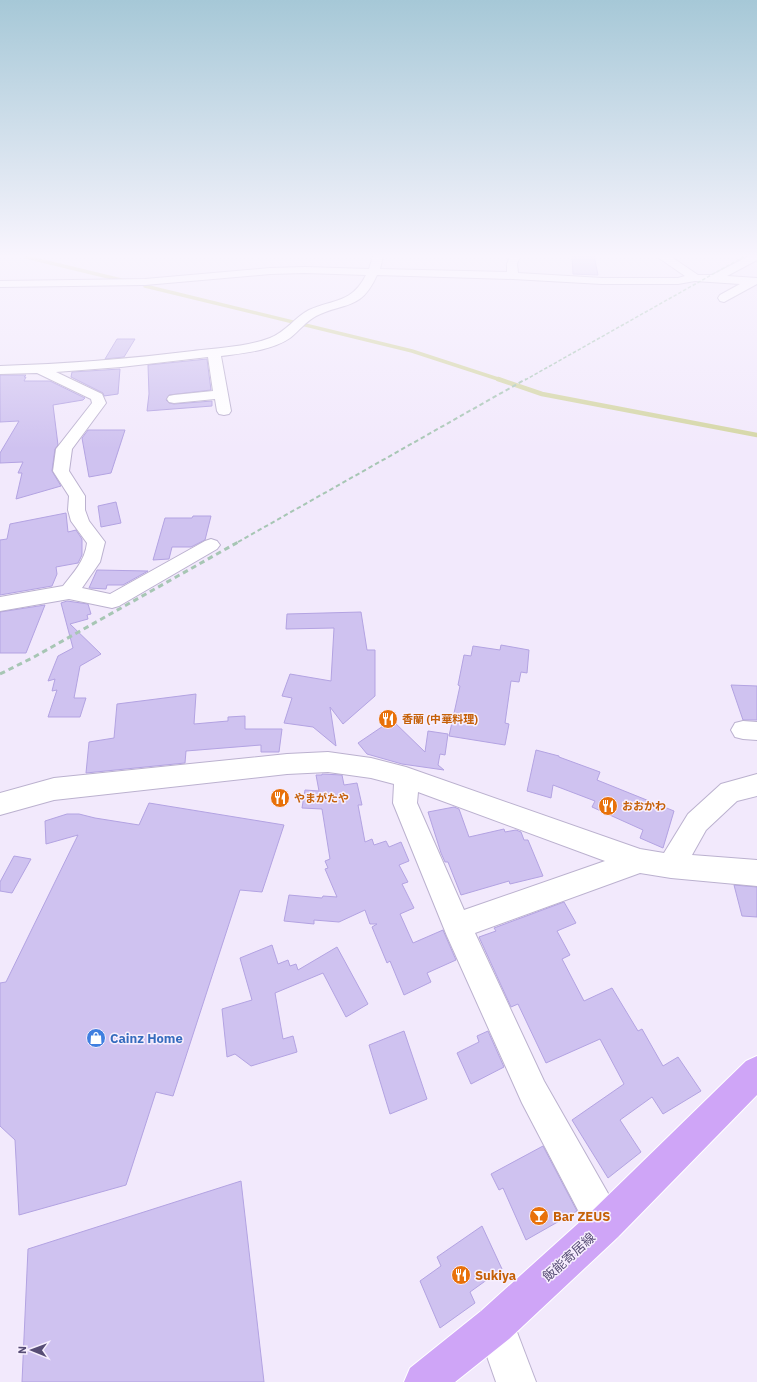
<svg xmlns="http://www.w3.org/2000/svg" width="757" height="1382" font-family="'IBM Plex Sans','Noto Sans JP',sans-serif">
	<rect width="100%" height="100%" fill="#f2e9fc"/>
	<g fill="none" stroke-linecap="round" stroke-linejoin="round">
		<g stroke="#d4d6a4" stroke-width="3.5">
			<path d="M26,257L121,280"/>
			<path d="M145,286L412,351L501,380"/>
		</g>
		<path stroke="#d4d6a4" stroke-width="4.5" d="M498,379L542,394L757,435"/>
	</g>
	<g fill="#cfc2f0" stroke="#b3a3e2">
		<path d="M572,256H594L598,275L573,274Z"/>
		<path d="M117,339H135L124,357L105,359Z"/>
		<path d="M207,359L211,390L169,395L166,400L169,403L174,404L212,401V406L147,411L149,394L148,365Z"/>
		<path d="M120,369L118,394L104,396L103,393L71,377L72,372Z"/>
		<path d="M0,375H26L24,377H26L24,381H50L85,398L83,400L53,405L58,445L55,449L52,471L61,486L16,499L22,473H18L23,462L0,463V453L19,421L0,422Z"/>
		<path d="M88,430H125L111,473L89,477L82,438Z"/>
		<path d="M116,502L121,523L101,527L98,506Z"/>
		<path d="M66,513L68,532L76,530L82,539V555L78,563L56,567L57,574L52,586L0,595V540L7,539L10,524Z"/>
		<path d="M193,516H211L205,540L191,547H172L169,559L153,560L165,518H192Z"/>
		<path d="M97,570L148,571L123,585H107L106,589L89,588Z"/>
		<path d="M67,601L88,604L91,614L87,615L88,619L70,624L101,654L80,666L74,698H86L80,717H48L57,690L52,691L55,679L48,681L58,656L73,648L61,603Z"/>
		<path d="M45,605L26,653H0V612Z"/>
		<path d="M361,612L367,650H375V696L343,724L330,707L336,746L313,727L284,723L292,698L282,696L290,674L331,681L334,628L286,629L287,614Z"/>
		<path d="M501,645L529,650L527,673L521,672L519,682L511,681L505,723L509,724L505,745L449,736L460,686L458,685L464,655L471,656L473,646L500,650Z"/>
		<path d="M731,685L757,686V720H743Z"/>
		<path d="M196,694L194,724L228,721V717L245,716V729H282L279,752H261V745L186,751L185,763L86,773L89,742L114,738L117,704Z"/>
		<path d="M392,720L425,752L428,731L448,734L445,755L440,754L438,765L444,770L402,764L367,754L358,743Z"/>
		<path d="M536,750L559,756V757L600,772L597,780L674,811L663,848L640,838L643,830L592,807L595,801L553,785L551,798L527,791Z"/>
		<path d="M322,774L342,775L344,785L357,783L362,805H358L365,842L372,839L374,845L386,841L389,847L401,842L409,861L399,865L408,882L402,884L414,908L400,914L413,943L443,930L456,960L427,973L431,982L404,995L390,961L387,963L372,927L377,924H370L365,910L339,922L314,920V924L284,921L289,895L322,898L323,896L337,897L325,869L328,868L325,861L330,859L322,809L302,808L305,790L319,791L316,775H322Z"/>
		<path d="M149,803L284,825L262,892L240,890L173,1096L156,1092L126,1185L19,1215L15,1140L0,1126V983L6,982L78,835L46,844L45,821L67,814H79L95,818L139,825Z"/>
		<path d="M454,807L459,809L469,837L504,829L505,832L516,830L521,832L524,840H528L543,876L510,884L509,881L461,895L448,862H445L441,853L428,812Z"/>
		<path d="M14,856L31,859L12,893L0,891V882Z"/>
		<path d="M734,885L757,887V917L742,916Z"/>
		<path d="M564,902L576,923L557,931L570,955L562,959L584,1001L612,988L638,1031L642,1029L663,1066L678,1057L701,1091L663,1114L652,1097L620,1120L641,1152L608,1178L572,1120L624,1084L600,1039L546,1063L518,1004L511,1007L479,937L496,931L494,928Z"/>
		<path d="M272,945L278,964L288,960L290,966L296,964L298,970L337,947L368,1004L346,1017L323,973L275,993L283,1039L293,1036L297,1052L251,1066L235,1054L227,1057L222,1009L252,1000L240,958Z"/>
		<path d="M404,1031L427,1099L390,1114L369,1045Z"/>
		<path d="M488,1031L504,1067L471,1084L457,1053L479,1042L477,1036Z"/>
		<path d="M543,1146L577,1211L526,1240L503,1188L499,1190L491,1174Z"/>
		<path d="M241,1181L264,1382H22L28,1249Z"/>
		<path d="M482,1226L502,1269L470,1292L475,1303L440,1328L420,1281L441,1266L437,1257Z"/>
	</g>
	<g fill="none" stroke-linecap="round" stroke-linejoin="round">
		<defs>
			<g id="minor">
				<path d="M373,256H383L380,269L507,272V264L510,256H520L517,264L518,273L602,278H678L685,276L659,258L658,256H670L698,275H712L749,256H757V260L727,276L757,278V284L724,302L720,301L718,298L720,295L740,284L695,281L678,284H602L513,279L377,275C361,311 344,302 316,316C305,322 299,331 290,338C271,351 243,353 221,356L231,411L229,414L224,415L219,414L217,411L215,399L174,403L169,402L167,399L169,396L174,395L213,391L208,357L121,367L56,372L102,394L106,403L72,449L69,471L85,496V510L89,521L105,542L100,562L82,588L110,594L205,541L211,539L217,541L220,545L217,549L119,606L112,608L69,599L0,611V597L63,586C73,573 85,561 87,543L71,521L68,510L69,496L53,471L56,449L92,403L91,399L37,373L0,374V366C65,364 129,359 193,351C219,348 246,347 270,338C286,332 295,317 309,310C334,299 352,303 366,275L305,273L270,274L145,285L0,287V281L145,279L270,268L305,267L369,269Z"/>
				<path d="M743,721L757,722V740L743,739L735,737L731,730L735,723Z"/>
				<path d="M328,752L371,758L406,767L640,849L664,853L688,814L721,784L757,774V796L737,801L706,830L692,855L757,860V886L671,878L640,873L475,933L544,1081L618,1211L623,1224L618,1237L605,1242L592,1237L522,1103L447,936L393,803L394,784L371,778L328,772L287,774L54,800L0,815V793L54,778L287,754ZM418,792L605,861L464,910L417,803Z"/>
				<path d="M495,1306L509,1311L536,1382H496L476,1325L481,1311Z"/>
			</g>
			<path id="major" d="M757,1056V1095L618,1237L509,1339L455,1382H404L410,1368L481,1311L592,1211L746,1061Z"/>
		</defs>
		<use href="#minor" stroke="#bbb1cf" stroke-width="2"/>
		<use href="#major" stroke="#fff" stroke-width="2"/>
		<use href="#minor" fill="#fff" fill-rule="evenodd"/>
		<use href="#major" fill="#cfa5f7" fill-rule="evenodd"/>
		<path stroke="#a7c6b4" stroke-width="1.5" stroke-dasharray="3.5 2" stroke-linecap="butt" d="M525,380L745,256"/>
		<path stroke="#a7c6b4" stroke-width="2" stroke-dasharray="4.5 3" stroke-linecap="butt" d="M238,542L526,379"/>
		<path stroke="#a7c6b4" stroke-width="3" stroke-dasharray="5.5 4" stroke-linecap="butt" d="M0,674L34,657L240,541"/>
	</g>
	<linearGradient id="sky" x2="0" y2="1"><stop stop-color="#a6c8d7"/><stop offset="0.57" stop-color="#f9f5fe"/><stop offset="1" stop-color="#f9f5fe" stop-opacity="0"/></linearGradient>
	<rect width="757" height="449" fill="url(#sky)"/>
	<defs>
		<symbol id="restaurant-disc" viewBox="-11 -11 22 22"><circle r="9.5" fill="#e8710a" stroke="#f7effe"/><path d="M-5-6h1v4h1v-4h1v4h1v-4h1v5L-1.5 .5V6h-2V.5L-5-1ZM5-6V6H3V1.5H1.5Q1.5-4 5-6Z" fill="#fff"/></symbol>
		<symbol id="shop-disc" viewBox="-11 -11 22 22"><circle r="9.5" fill="#3f7fe0" stroke="#f7effe"/><path d="M-5-2.5h2.3a2.7 3.5 0 0 1 5.4 0H5L5.5 6h-11ZM-1.5-2.5h3a1.5 2.3 0 0 0-3 0Z" fill="#fff"/></symbol>
		<symbol id="bar-disc" viewBox="-11 -11 22 22"><circle r="9.5" fill="#e8710a" stroke="#f7effe"/><path d="M-6-5H6L.8 .8V4.5H3.5V6h-7V4.5H-.8V.8Z" fill="#fff"/></symbol>
	</defs>
	<g fill-rule="evenodd">
		<use href="#restaurant-disc" x="377" y="708" width="22" height="22"/>
		<use href="#restaurant-disc" x="269" y="787" width="22" height="22"/>
		<use href="#restaurant-disc" x="597" y="795" width="22" height="22"/>
		<use href="#shop-disc" x="85" y="1027" width="22" height="22"/>
		<use href="#bar-disc" x="528" y="1205" width="22" height="22"/>
		<use href="#restaurant-disc" x="450" y="1264" width="22" height="22"/>
	</g>
	<g text-anchor="middle" dominant-baseline="central" stroke-width="3" stroke-linejoin="round" paint-order="stroke">
		<g font-size="11" font-weight="bold" fill="#c56008" stroke="#f7effe" text-anchor="start">
			<text x="402" y="719">香蘭 (中華料理)</text>
			<text x="294" y="798">やまがたや</text>
			<text x="622" y="806">おおかわ</text>
		</g>
		<g font-size="13" font-weight="bold" fill="#366cbe" stroke="#f7effe" text-anchor="start">
			<text x="110" y="1038">Cainz Home</text>
		</g>
		<g font-size="13" font-weight="bold" fill="#c56008" stroke="#f7effe" text-anchor="start">
			<text x="553" y="1216">Bar ZEUS</text>
			<text x="475" y="1275">Sukiya</text>
		</g>
		<g font-size="13" fill="#574d75" stroke="#f7effe">
			<text transform="translate(569 1257) rotate(-42)">飯能寄居線</text>
		</g>
	</g>
	<g transform="translate(32 1350) rotate(271)" stroke="#f7effe" stroke-width="3" paint-order="stroke">
	<path d="M0-3L7 15L0 10L-7 15Z" fill="#574d75"/>
	<text y="-6" font-size="11" font-weight="bold" text-anchor="middle" fill="#574d75">N</text>
	</g>
</svg>
